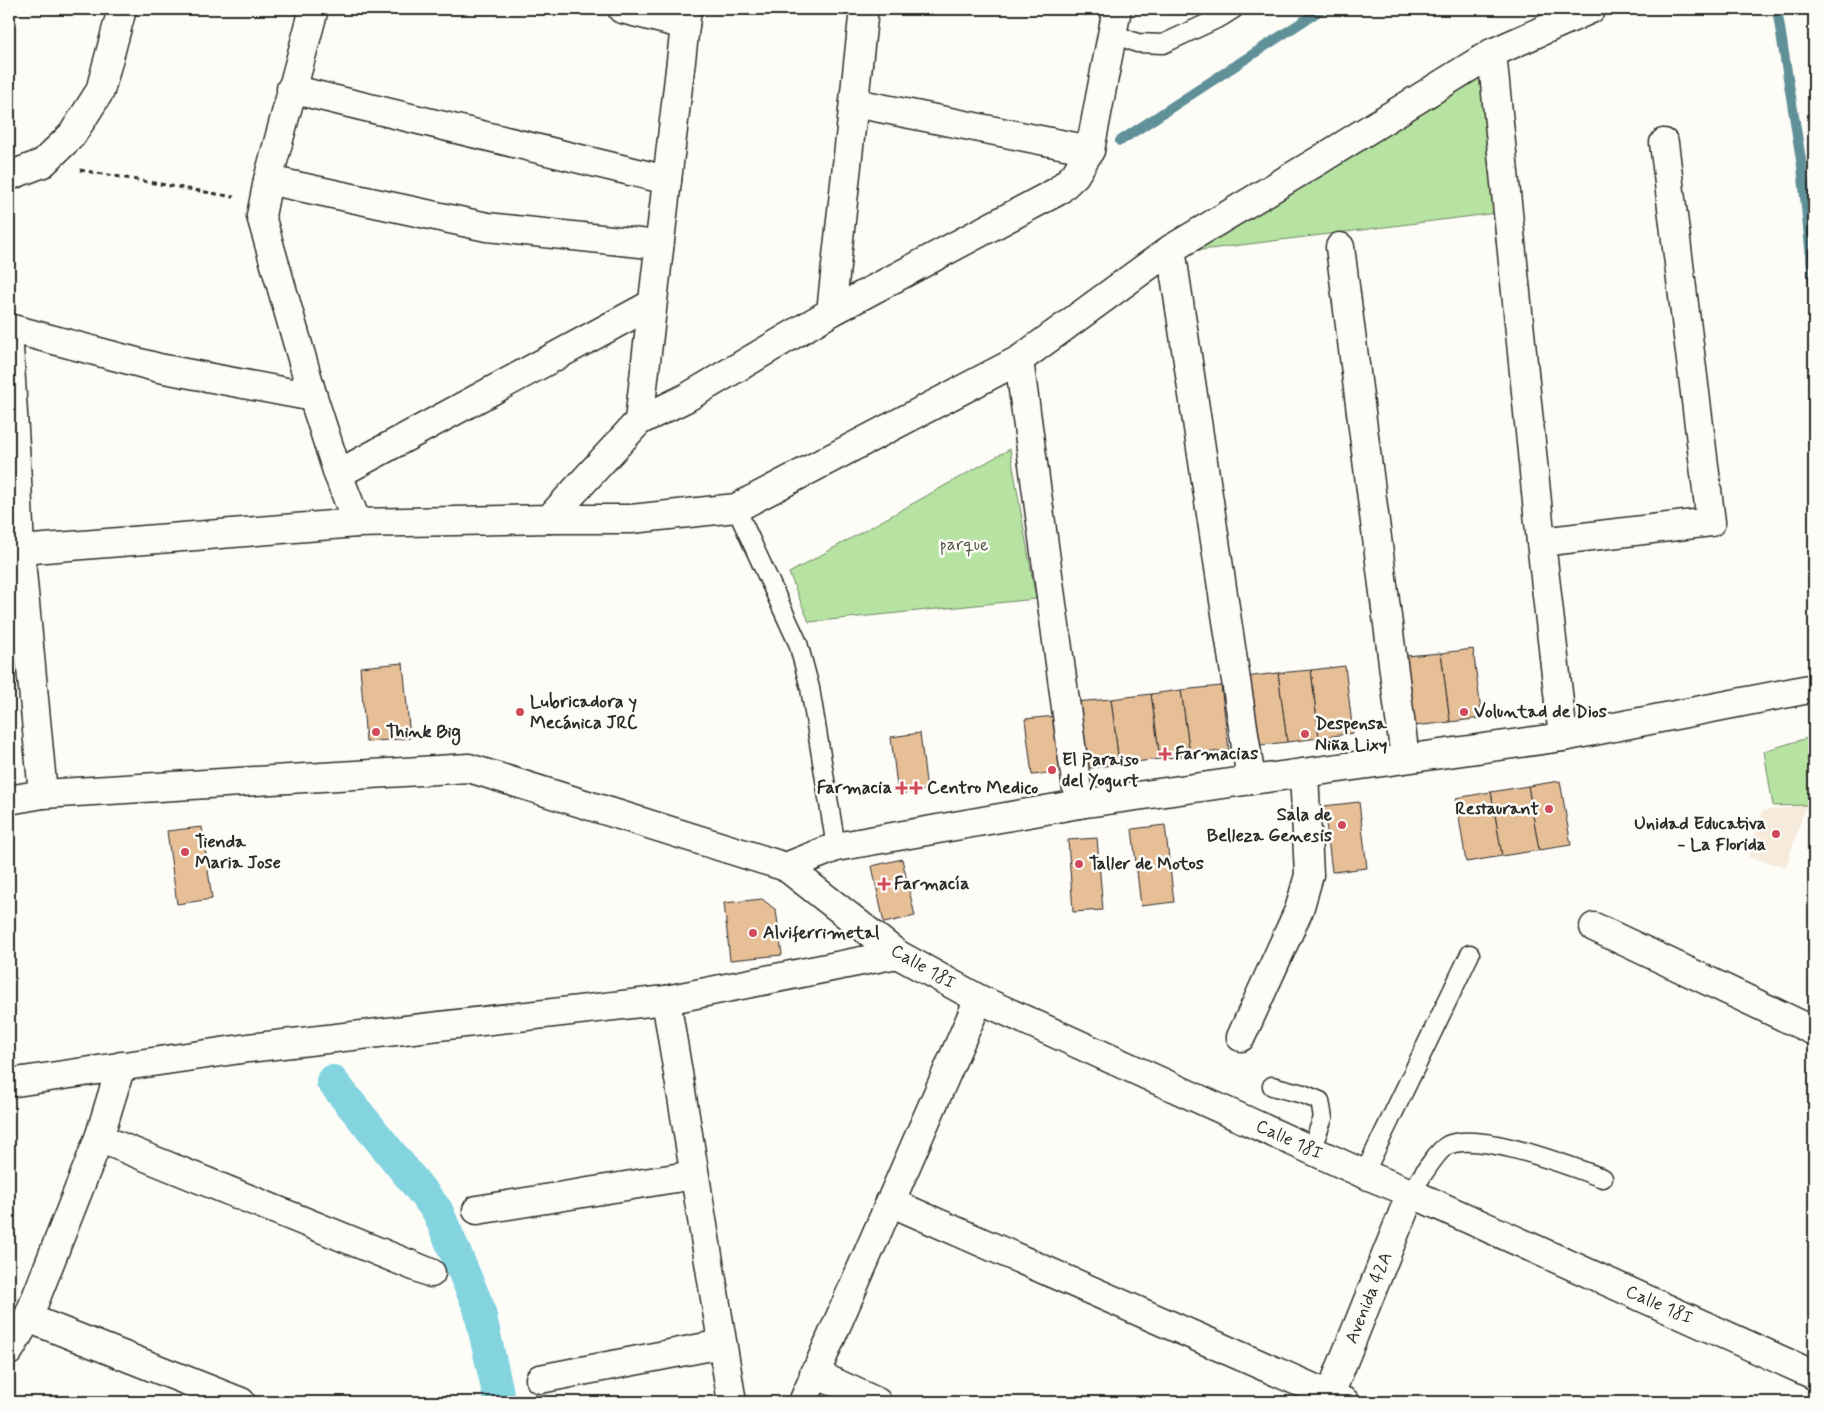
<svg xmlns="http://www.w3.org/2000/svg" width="1823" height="1411" font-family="Mynerve,sans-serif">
	<rect width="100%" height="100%" fill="#fdfcf7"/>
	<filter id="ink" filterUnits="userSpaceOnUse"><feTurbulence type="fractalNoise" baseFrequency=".02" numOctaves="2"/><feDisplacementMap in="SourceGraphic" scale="10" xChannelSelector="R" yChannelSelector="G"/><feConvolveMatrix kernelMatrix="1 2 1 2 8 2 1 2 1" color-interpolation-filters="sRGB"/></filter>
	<g filter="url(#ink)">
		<path fill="#f6eada" d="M1806,805L1786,867L1748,857L1762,811Z"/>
		<g fill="#b6e3a1" stroke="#708766">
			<path d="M1484,71L1497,213L1177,253Z"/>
			<path d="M1010,449L1036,599L809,622L789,573Z"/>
			<path d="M1814,736V808L1806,805L1773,806L1764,751Z"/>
		</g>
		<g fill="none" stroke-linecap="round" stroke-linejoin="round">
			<g stroke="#609098" stroke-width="10">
				<path d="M1777,9L1802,166L1814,289"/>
				<path d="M1120,141L1322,9"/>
			</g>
			<path stroke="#84d4e0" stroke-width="32" d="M332,1081L437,1210L479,1308L500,1402"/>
		</g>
		<g fill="#e6bf97" stroke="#2b2b2b">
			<path d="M1473,649L1482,718L1450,722L1441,653Z"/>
			<path d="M1441,653L1450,722L1415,726L1406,656Z"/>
			<path d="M403,663L410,738L366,742L360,667Z"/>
			<path d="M1345,666L1353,733L1319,738L1311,670Z"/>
			<path d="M1311,670L1319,738L1287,742L1278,673Z"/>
			<path d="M1278,673L1287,742L1253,746L1245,677Z"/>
			<path d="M1221,686L1229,750L1190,755L1181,690Z"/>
			<path d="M1181,690L1190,755L1160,759L1151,694Z"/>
			<path d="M1151,694L1160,759L1119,764L1111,699Z"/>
			<path d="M1111,699L1119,764L1083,769L1075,702Z"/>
			<path d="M1055,716L1062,772L1032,775L1025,719Z"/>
			<path d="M920,733L927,790L898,794L891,737Z"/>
			<path d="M1560,781L1571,845L1539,850L1528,786Z"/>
			<path d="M1528,786L1539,850L1502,856L1491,792Z"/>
			<path d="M1491,792L1502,856L1466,862L1456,798Z"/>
			<path d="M1359,802L1367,868L1332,872L1324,806Z"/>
			<path d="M1165,825L1174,902L1141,906L1132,829Z"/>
			<path d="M202,827L212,899L177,904L167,831Z"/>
			<path d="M1097,838L1103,910L1073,912L1068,840Z"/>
			<path d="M902,859L915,916L884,923L872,866Z"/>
			<path d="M762,899L776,910L782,955L730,960L724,903Z"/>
		</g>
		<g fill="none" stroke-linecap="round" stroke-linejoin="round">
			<defs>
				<g id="service">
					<path d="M1112,33L1137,43L1163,44L1223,16L1234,9"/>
					<path d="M736,508L798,643L810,688L836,847"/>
					<path d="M1272,1086L1303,1094L1320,1101L1323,1118L1311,1150"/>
					<path d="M1364,1174L1470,954"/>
					<path d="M1411,1193C1418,1182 1437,1150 1448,1145C1481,1131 1568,1166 1603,1178"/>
				</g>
				<g id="minor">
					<path d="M314,9L268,180L261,216L313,397L338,474L357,523"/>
					<path d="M622,9L685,25"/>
					<path d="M1492,53L1541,542L1563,737"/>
					<path d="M291,89L667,180"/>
					<path d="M855,103L1090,150"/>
					<path d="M9,176L43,163L72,135L100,91L122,9"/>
					<path d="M268,180L487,227L659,245"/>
					<path d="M1340,247L1405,758"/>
					<path d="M1171,249L1251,780"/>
					<path d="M831,312L864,9"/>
					<path d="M9,328L159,368L313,397"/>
					<path d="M9,347L17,480L20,550L43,794"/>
					<path d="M1019,360L1079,804"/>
					<path d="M639,421L687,9"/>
					<path d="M338,474L652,304"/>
					<path d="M549,519H631L736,508L1019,360L1171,249L1318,161L1492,53L1591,9"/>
					<path d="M1541,542L1711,522L1664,143"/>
					<path d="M20,550L357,523L549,519L639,421L686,398L831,312L1058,191L1075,175L1090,150L1117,9"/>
					<path d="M1594,927L1814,1031"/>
					<path d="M666,1000L732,1402"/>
					<path d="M1241,1037L1299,910L1309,875L1304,773"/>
					<path d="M9,1083L248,1048L666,1000L897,954"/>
					<path d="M99,1138L431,1273"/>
					<path d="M890,1202L1345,1402"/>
					<path d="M477,1210L694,1175"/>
					<path d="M28,1318L241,1402"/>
					<path d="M9,1351L28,1318L99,1138L121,1066"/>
					<path d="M814,1373L877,1402"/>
					<path d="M540,1379L722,1344"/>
					<path d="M803,1402L979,999"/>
				</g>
				<g id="tertiary">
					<path d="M9,800L43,794L469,768L786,867L836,847L1079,804L1563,737L1814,688"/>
					<path d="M786,867L897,954L979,999L1364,1174L1411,1193L1814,1375"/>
					<path d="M1327,1402L1411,1193"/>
				</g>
			</defs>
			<use href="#service" stroke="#2b2b2b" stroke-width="21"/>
			<use href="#minor" stroke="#2b2b2b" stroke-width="31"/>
			<use href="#tertiary" stroke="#2b2b2b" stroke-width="31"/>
			<path stroke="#2b2b2b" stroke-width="3" stroke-dasharray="5 4" stroke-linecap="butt" d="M80,170L234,197"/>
			<use href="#service" stroke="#fdfcf7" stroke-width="18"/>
			<use href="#minor" stroke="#fdfcf7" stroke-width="28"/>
			<use href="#tertiary" stroke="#fdfcf7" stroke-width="28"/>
		</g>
	</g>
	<g fill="#d1495b" stroke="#fdfcf7" stroke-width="2">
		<circle cx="520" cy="712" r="5"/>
		<circle cx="1464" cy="712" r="5"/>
		<circle cx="376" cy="732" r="5"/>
		<circle cx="1305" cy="734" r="5"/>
		<path d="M1162.5 746.5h5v5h5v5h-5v5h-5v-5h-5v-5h5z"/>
		<circle cx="1052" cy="770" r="5"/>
		<path d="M899.5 780.5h5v5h5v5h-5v5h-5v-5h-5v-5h5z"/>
		<path d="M913.5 780.5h5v5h5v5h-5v5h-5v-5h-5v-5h5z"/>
		<circle cx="1549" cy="809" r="5"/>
		<circle cx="1342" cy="825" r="5"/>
		<circle cx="1776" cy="834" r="5"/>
		<circle cx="185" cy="852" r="5"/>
		<circle cx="1079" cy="864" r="5"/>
		<path d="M881.5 876.5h5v5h5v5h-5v5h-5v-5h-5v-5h5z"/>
		<circle cx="753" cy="933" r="5"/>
	</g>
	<g text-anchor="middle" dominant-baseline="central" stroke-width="5" stroke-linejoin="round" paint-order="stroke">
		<g font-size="18" fill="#4e5948" stroke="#fdfcf7">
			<text x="964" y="545">parque</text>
		</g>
		<g font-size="18" font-weight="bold" fill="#2b2b2b" stroke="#fdfcf7" text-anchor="start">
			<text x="530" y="702">Lubricadora y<tspan x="530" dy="21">Mecánica JRC</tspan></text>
			<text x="1474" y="712">Voluntad de Dios</text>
			<text x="1315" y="724">Despensa<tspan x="1315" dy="21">Niña Lixy</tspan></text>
			<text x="386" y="732">Think Big</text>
			<text x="1175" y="754">Farmacias</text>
			<text x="1062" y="760">El Paraiso<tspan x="1062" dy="21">del Yogurt</tspan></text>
			<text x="892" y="788" text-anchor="end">Farmacia</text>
			<text x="927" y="788">Centro Medico</text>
			<text x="1539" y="809" text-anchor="end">Restaurant</text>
			<text x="1332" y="815" text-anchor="end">Sala de<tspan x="1332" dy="21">Belleza Genesis</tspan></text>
			<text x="1766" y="824" text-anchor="end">Unidad Educativa<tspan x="1766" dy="21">- La Florida</tspan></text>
			<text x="195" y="842">Tienda<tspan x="195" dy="21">Maria Jose</tspan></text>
			<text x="1089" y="864">Taller de Motos</text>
			<text x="894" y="884">Farmacía</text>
			<text x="763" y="933">Alviferrimetal</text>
		</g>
		<g font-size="18" fill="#2b2b2b" stroke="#fdfcf7">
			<text transform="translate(923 967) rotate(30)">Calle 18I</text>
			<text transform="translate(1289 1140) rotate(25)">Calle 18I</text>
			<text transform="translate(1369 1298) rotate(-68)">Avenida 42A</text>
			<text transform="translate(1659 1305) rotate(24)">Calle 18I</text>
		</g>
	</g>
	<rect width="1823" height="1411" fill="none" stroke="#fdfcf7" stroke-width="30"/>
	<rect x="15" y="15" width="1793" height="1381" fill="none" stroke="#2b2b2b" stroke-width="2" filter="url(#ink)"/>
</svg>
